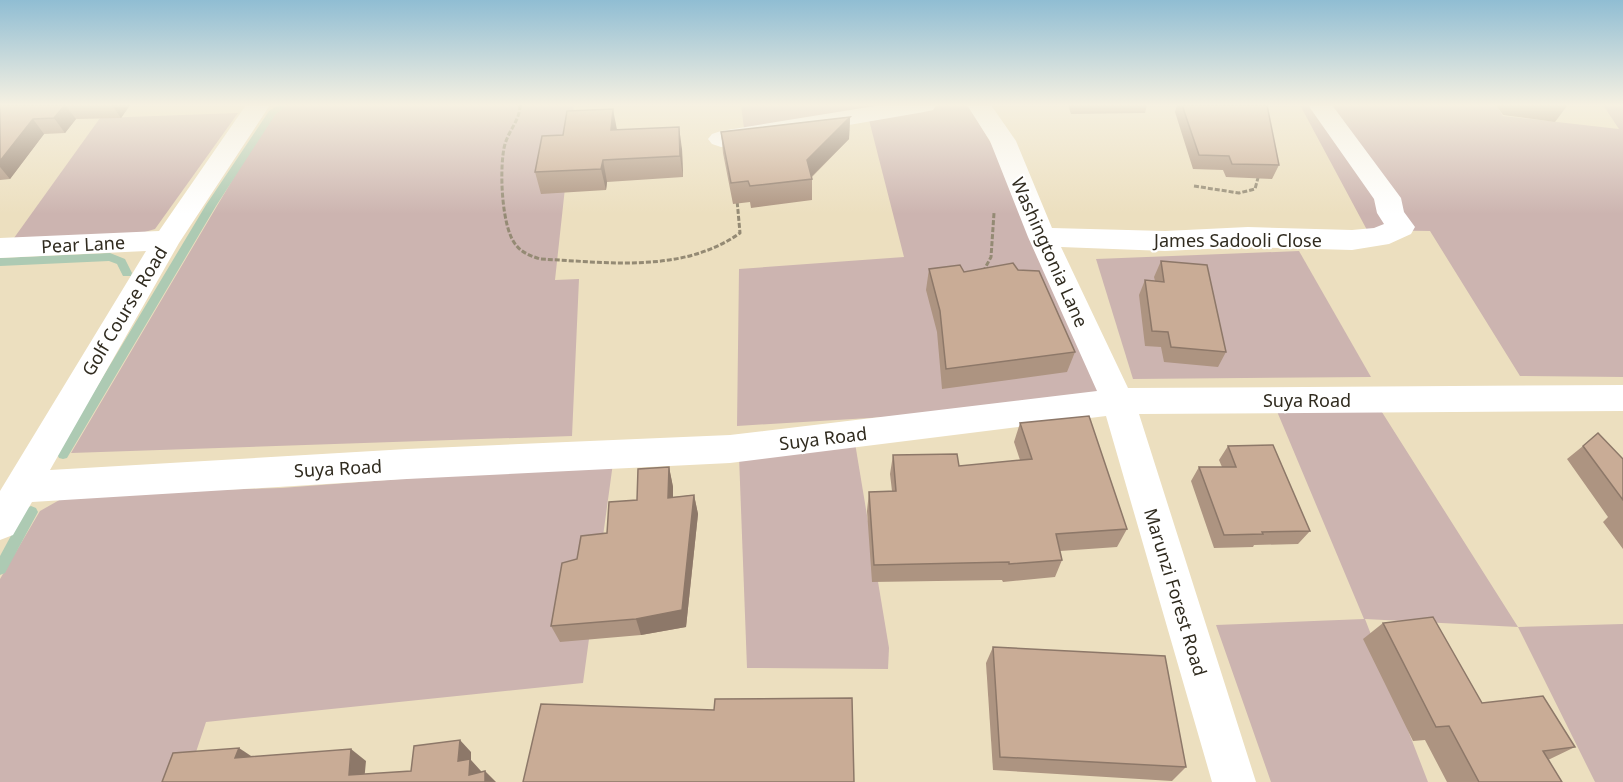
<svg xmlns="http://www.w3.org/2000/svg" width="1623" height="782" font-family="'Noto Sans',sans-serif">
	<rect width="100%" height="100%" fill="#ecdfbf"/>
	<g fill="#ccb4b0">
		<path d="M283,105H574L555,280L579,279L572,436L71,453L272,113Z"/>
		<path d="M741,105H968L1054,248L1101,396L935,414L737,426L739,269L904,257L869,120L745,136Z"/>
		<path d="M1300,105H1496L1503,116L1619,129L1603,105H1623V377L1520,376L1430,231L1367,230Z"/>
		<path d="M238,113L155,229L138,234L14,238L100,118Z"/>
		<path d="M1299,251L1371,377L1133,379L1096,259Z"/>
		<path d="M1276,409H1380L1518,627L1623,624V782H1595L1518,627L1365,619L1428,782H1271L1216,625L1364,619Z"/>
		<path d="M855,443L889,648L888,669L747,668L739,456Z"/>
		<path d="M613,463L583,683L206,722L186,782H0V579L40,511L70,494L281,488Z"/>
	</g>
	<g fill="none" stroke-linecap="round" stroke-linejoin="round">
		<g fill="#adcab3" fill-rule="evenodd">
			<path d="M278,105H287L275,115L216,206L67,458L63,459L59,458L57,454L59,450L206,205L269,111Z"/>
			<path d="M110,253L125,259L132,273L131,276H123L117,264L109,261L0,266V258Z"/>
			<path d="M31,506L36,508L38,512L5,573L0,575V556L26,508Z"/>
		</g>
		<g stroke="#948a74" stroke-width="3" stroke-dasharray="5 2" stroke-linecap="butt">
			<path d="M520,105C520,120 509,130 505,144C499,165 501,228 516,245C522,253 531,256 540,259C607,262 682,274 740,233L737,200"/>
			<path d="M1194,186L1239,193L1255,189L1259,174"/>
			<path d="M983,272L991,257L994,213"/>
		</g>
		<g fill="#fff" fill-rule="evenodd">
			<path d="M246,105H270L179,243L50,470L407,449L730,435L1097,391L1028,237L990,141L967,105H991L1016,141L1052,228L1165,231L1248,227L1352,230L1374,228L1384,224L1377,213L1374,199L1308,105H1332L1401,198L1404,212L1415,227L1411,234L1389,244L1352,250L1248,247L1165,251L1061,247L1128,388L1623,385V411L1139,414L1256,782H1212L1106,416L730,463L407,479L32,502L13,535L0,540V491L146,251L0,258V238L159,231Z"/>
			<path d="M881,105H936L933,110L924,112L721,147L712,144L708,139L712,134L721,131Z"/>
		</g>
	</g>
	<g fill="#ad9481">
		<path d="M0,105H130L121,118L76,119L65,133L44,134L10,179L0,180Z"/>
		<path d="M1068,105H1147L1145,113L1071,114Z"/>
		<path d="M1177,105H1267L1279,165L1272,179L1226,177L1223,170L1193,169L1175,112Z"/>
		<path d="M1496,105H1566L1567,106L1555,122L1503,115Z"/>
		<path d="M850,117L849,139L812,177V200L751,208L750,202L733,204L723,153L721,132Z"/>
		<path d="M617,130L682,149L683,177L607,182L606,190L541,194L535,172Z"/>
		<path d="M1161,261L1226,352L1218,367L1164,362L1161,347L1145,346L1139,295L1145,280L1155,281L1154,277Z"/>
		<path d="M929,269L964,272L1075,352L1067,372L942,389L937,332L926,290Z"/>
		<path d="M1020,423L1127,529L1117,547L1060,551L1062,560L1055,577L1003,582L1002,580L872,582L867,511L869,492L892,491L890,474L893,455L959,466L1020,460L1014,442Z"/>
		<path d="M1228,446L1310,531L1298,544L1254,545L1253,547L1214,548L1191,481L1199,467H1222L1219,460Z"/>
		<path d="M1583,446L1623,459V549L1603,522L1608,517L1567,459Z"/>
		<path d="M669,467L673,487V497L694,495L698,514L686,627L641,635L560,642L551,626L577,559L607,533Z"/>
		<path d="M1383,623L1482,703L1575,747L1548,760L1562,782H1447L1425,740L1413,741L1363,639Z"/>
		<path d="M993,647L1186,767L1172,781L993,770L986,663Z"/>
	</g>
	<g fill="#8d7869">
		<path d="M65,105L76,119L65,133L54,118Z"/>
		<path d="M112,105H130L121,118Z"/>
		<path d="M613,109L617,130H611Z"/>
		<path d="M850,117L849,139L809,179L807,160Z"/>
		<path d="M33,119L44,134L10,179L0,167V161Z"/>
		<path d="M679,127L682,149L683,177L680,156Z"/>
		<path d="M603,160L607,182L606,190L601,169Z"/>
		<path d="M669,467L673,487V516L668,498Z"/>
		<path d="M694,495L698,514L686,627L641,635L636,619Z"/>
		<path d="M460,740L471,752V760L481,771L480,782L469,775L458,761Z"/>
		<path d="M239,748L257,760L235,758Z"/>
		<path d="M351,749L366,761L364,782L349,775Z"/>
		<path d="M485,771L496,782H485Z"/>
	</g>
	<g fill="#c9ac96" stroke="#8d7869" stroke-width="1.5">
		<path d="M0,105H65L54,118L33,119L0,161Z"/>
		<path d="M1182,105H1267L1279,165L1232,164L1229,156L1199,155Z"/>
		<path d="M613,109L611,130L679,127L680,156L603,160L601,169L535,172L542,136L563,135L567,111Z"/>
		<path d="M850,117L807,160L812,179L750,186L748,181L731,183L721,132Z"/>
		<path d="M1161,261L1207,265L1226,352L1171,347L1168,332L1152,331L1145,280L1164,282Z"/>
		<path d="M1013,263L1018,270L1039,271L1075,352L946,369L940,311L929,269L960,265L964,272Z"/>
		<path d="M1089,416L1127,529L1056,534L1062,560L1009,564V562L874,565L869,492L896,491L893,455L957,454L959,466L1032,459L1020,423Z"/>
		<path d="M1598,433L1623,459V500L1583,446Z"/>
		<path d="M1273,445L1310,531L1262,532L1263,534L1224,535L1199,467H1236L1228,446Z"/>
		<path d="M669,467L668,498L694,495L682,610L636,619L551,626L562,563L577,559L581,536L607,533L609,502L637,500L638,469Z"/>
		<path d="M1433,617L1482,703L1543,696L1575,747L1543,751L1562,782H1479L1449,726L1436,727L1383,623Z"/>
		<path d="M993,647L1165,656L1186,767L1000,757Z"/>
		<path d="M852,698L854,782H523L541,704L714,710L715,699Z"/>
		<path d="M460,740L458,761L470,759L469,775L485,771V782H162L173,753L239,748L235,758L351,749L349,775L411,771L414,746Z"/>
	</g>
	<linearGradient id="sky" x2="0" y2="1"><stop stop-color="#90bdd3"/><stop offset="0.49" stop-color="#f6f1e2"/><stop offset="1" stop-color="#f6f1e2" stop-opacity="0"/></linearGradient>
	<rect width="1623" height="214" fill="url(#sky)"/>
	<g text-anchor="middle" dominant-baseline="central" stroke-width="4.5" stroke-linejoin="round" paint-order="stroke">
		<g font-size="18" fill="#302b1f" stroke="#fff">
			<text x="1238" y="240">James Sadooli Close</text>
			<text transform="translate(83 244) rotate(-3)">Pear Lane</text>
			<text transform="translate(1050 252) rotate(66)">Washingtonia Lane</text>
			<text transform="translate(124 311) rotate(-59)">Golf Course Road</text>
			<text x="1307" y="400">Suya Road</text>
			<text transform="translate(823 438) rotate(-7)">Suya Road</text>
			<text transform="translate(338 468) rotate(-3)">Suya Road</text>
			<text transform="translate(1176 592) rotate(73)">Marunzi Forest Road</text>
		</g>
	</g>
</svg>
